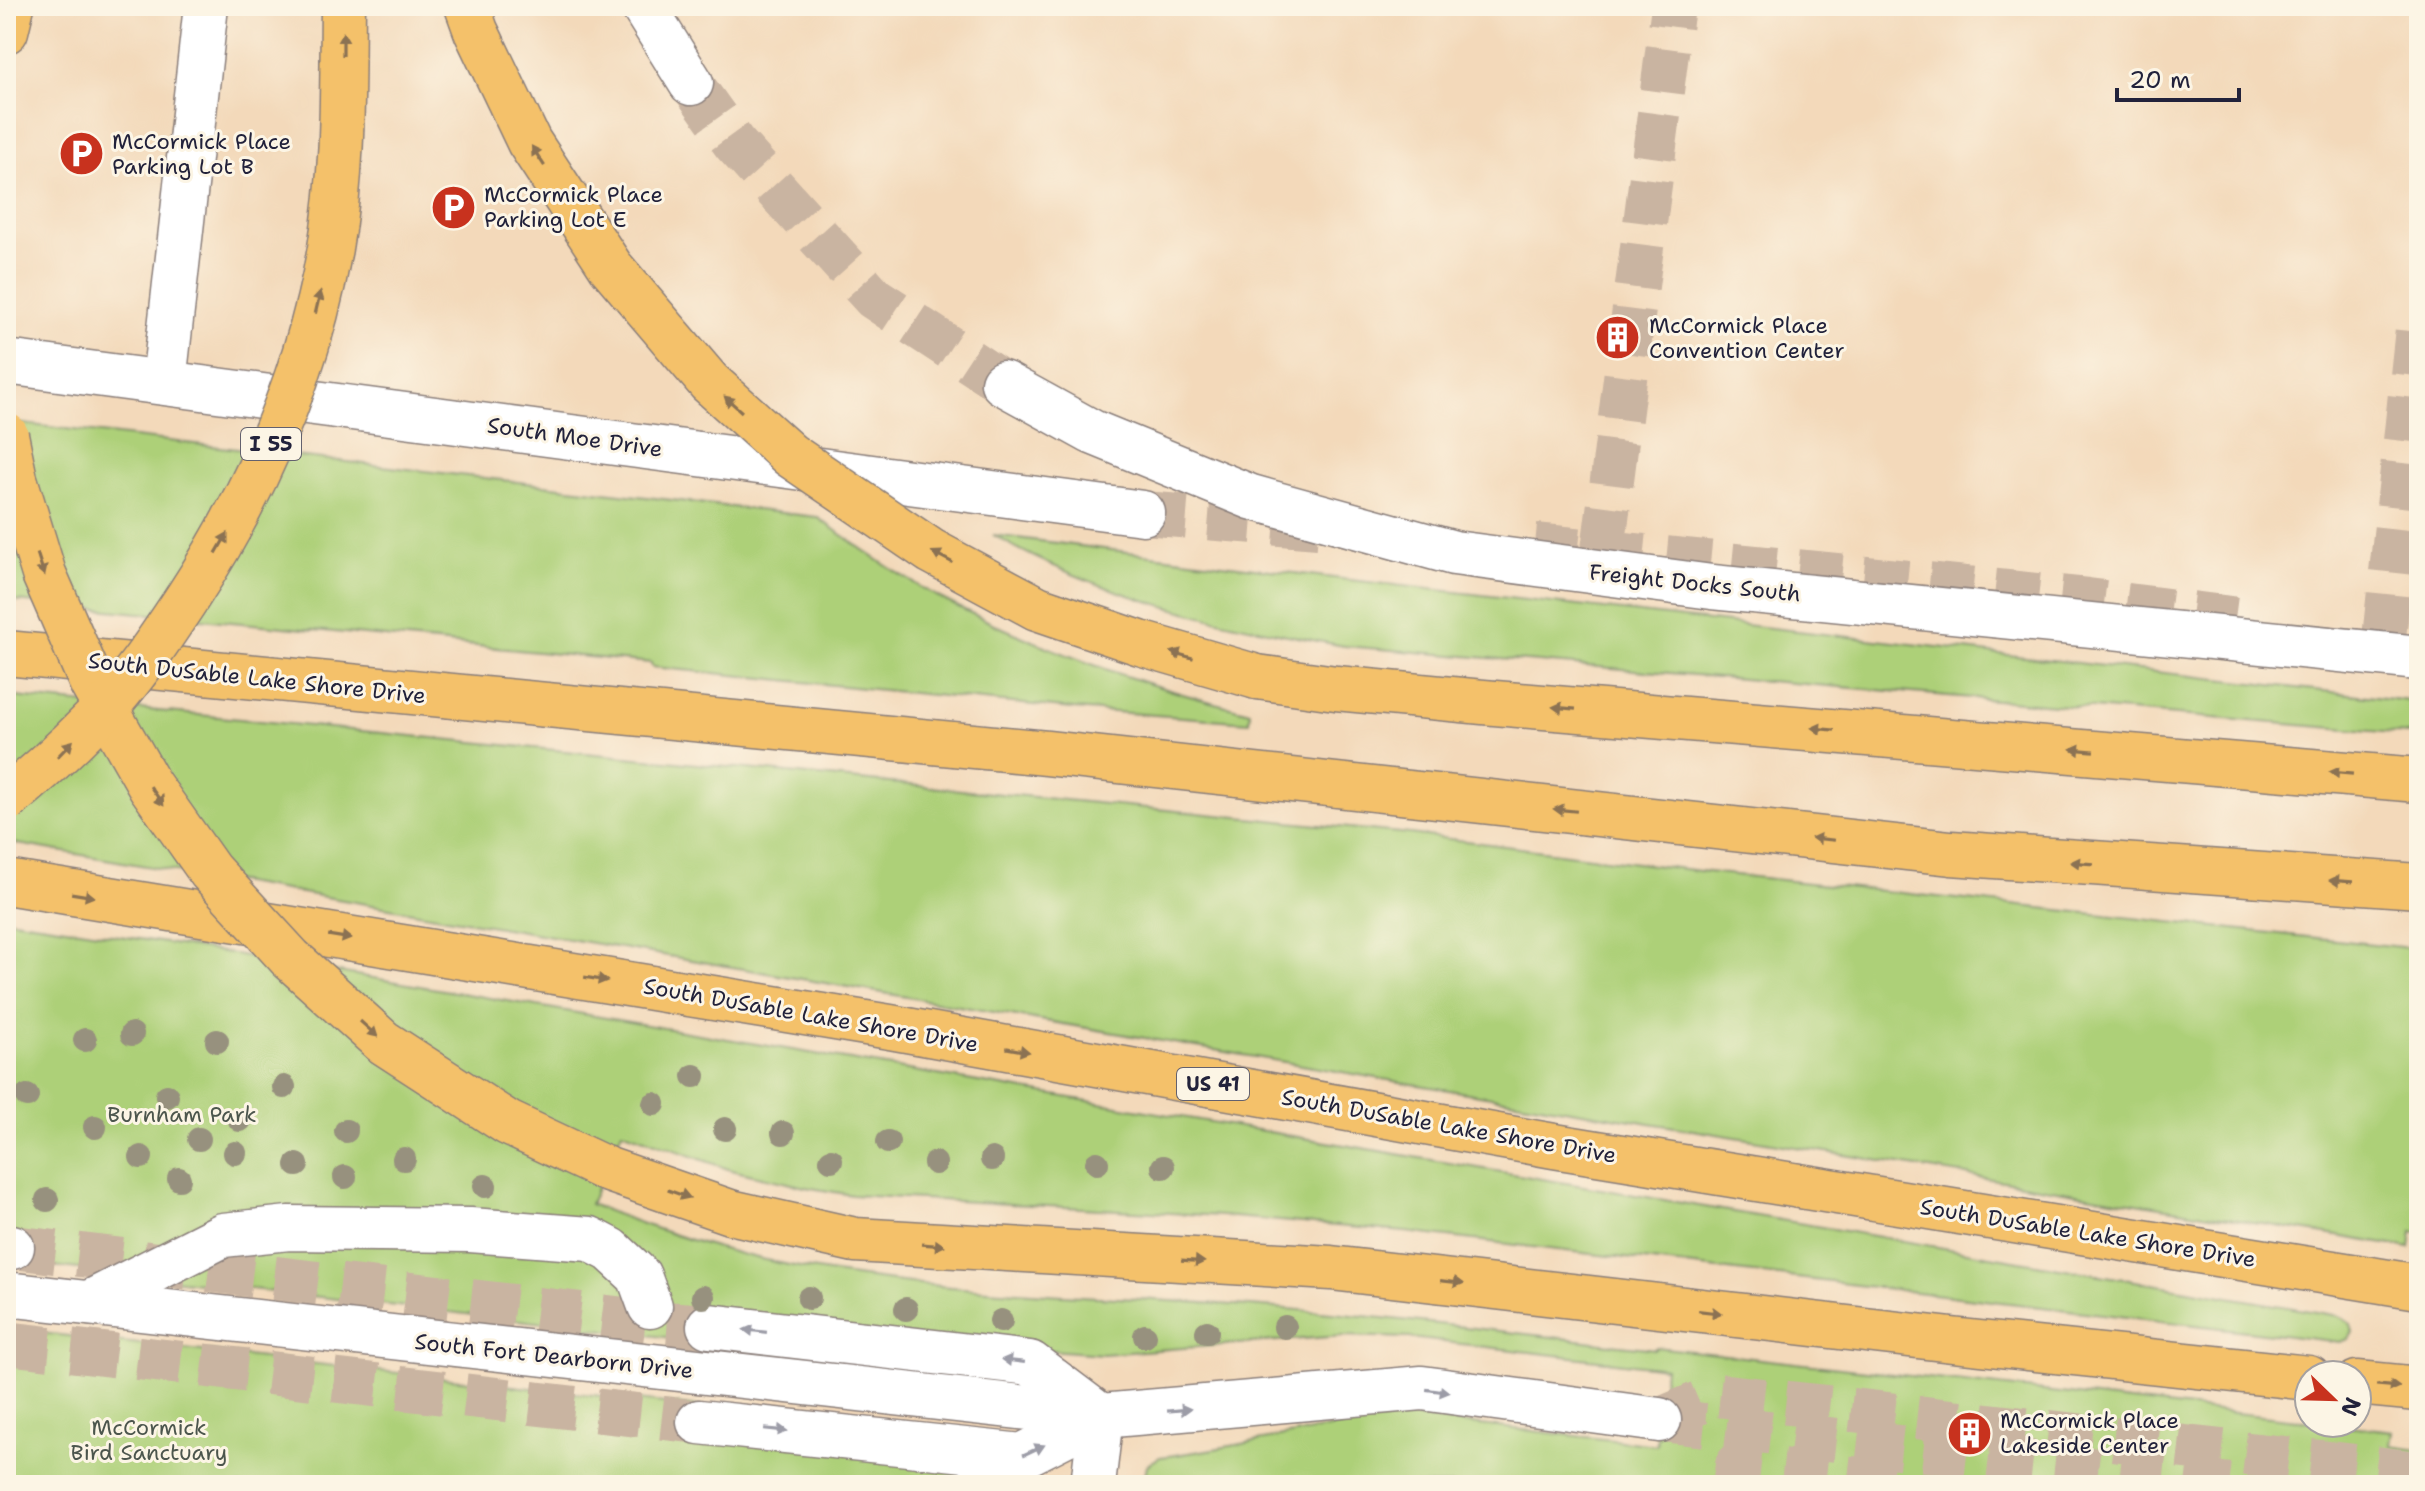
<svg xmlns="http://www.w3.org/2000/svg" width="2425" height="1491" font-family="'Shantell Sans',sans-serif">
	<rect width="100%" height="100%" fill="#fcf5e5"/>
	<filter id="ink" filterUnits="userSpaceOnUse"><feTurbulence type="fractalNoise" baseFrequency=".0125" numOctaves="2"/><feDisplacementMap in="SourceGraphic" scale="16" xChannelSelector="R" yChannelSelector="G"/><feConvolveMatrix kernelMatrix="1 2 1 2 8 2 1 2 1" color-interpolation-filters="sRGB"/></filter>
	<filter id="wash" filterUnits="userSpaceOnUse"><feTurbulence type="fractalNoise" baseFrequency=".006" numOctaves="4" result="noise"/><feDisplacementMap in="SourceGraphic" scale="32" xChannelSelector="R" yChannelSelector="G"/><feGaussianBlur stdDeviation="1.8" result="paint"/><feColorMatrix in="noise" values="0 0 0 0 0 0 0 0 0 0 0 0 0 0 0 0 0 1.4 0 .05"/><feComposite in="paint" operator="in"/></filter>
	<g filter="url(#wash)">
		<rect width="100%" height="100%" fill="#f3d9ba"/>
		<g fill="#add078" stroke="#68795a" stroke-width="2">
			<path d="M6,422L817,517C861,549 907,582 956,606C1051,653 1148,687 1250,712L1249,722L1073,709L652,667L651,663L6,600Z"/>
			<path d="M993,535L1350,580L2419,702V735L1344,646C1220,623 1104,599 993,535Z"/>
			<path d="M6,696L1410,834L1708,872L2419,949V1233L2412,1232L2410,1248L1394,1081L6,842Z"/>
			<path d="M6,919L199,948L2339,1316L2351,1324L2353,1332L2349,1339L2340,1342L1405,1232L1222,1216L852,1195L805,1187L731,1170L622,1131L590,1204C660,1232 731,1255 805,1268C960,1296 1119,1295 1276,1308C1402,1318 1529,1335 1655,1349L1656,1347L2393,1431L2391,1446L2419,1450V1485H1143L1147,1465L1160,1457C1244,1447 1326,1424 1410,1417L1656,1445L1665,1368L1410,1338L1343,1336L1103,1354L1048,1350L707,1342L10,1261L6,1234Z"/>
			<path d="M6,1329L700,1407L1031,1473L1046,1485H6Z"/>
		</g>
	</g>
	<g filter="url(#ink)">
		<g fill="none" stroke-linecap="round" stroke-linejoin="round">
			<g stroke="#c9b4a1" stroke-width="44" stroke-dasharray="44 22" stroke-linecap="butt">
				<path d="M691,83L734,143L874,298L1003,383"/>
				<path d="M1143,513L1319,527"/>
				<path d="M1535,545L2088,600L2238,619"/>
				<path d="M1603,550L1673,6"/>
				<path d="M2384,638L2419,310"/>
				<path d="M12,1247L649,1322L709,1326"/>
				<path d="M6,1343L699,1422"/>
				<path d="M1659,1420L1717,1395L2419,1473"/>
				<path d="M1661,1420L2231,1485"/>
				<path d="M1734,1485L1737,1465L1913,1485"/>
			</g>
			<defs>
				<g id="minor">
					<path d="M643,6L691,83"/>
					<path d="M6,362L1143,513"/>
					<path d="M164,382L206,6"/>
					<path d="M1003,383L1092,432L1251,497L1454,553L1712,587L2419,658"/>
					<path d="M6,1247H12"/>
					<path d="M6,1294L1101,1416"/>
					<path d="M89,1303L223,1235L289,1228L470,1230L590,1239L611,1250L639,1276L650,1306"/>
					<path d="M709,1326L1030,1363L1099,1415"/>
					<path d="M699,1422L1022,1456L1101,1416L1422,1388L1659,1420"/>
					<path d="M1093,1485L1101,1416"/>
				</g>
				<g id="highway">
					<path d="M6,31L12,6"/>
					<path d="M6,653L1047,753L1951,853L2419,886"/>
					<path d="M1257,677L1336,688L1483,702L2419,780"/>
					<path d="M6,882L890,1027L1554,1146L2419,1287"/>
					<path d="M606,1169L730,1212L855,1240L1331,1268L1952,1340L2309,1378"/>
					<path d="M2357,1383L2419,1389"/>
				</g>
			</defs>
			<use href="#minor" stroke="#8a7e7a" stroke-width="47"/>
			<use href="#highway" stroke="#8a7e7a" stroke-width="47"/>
			<use href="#minor" stroke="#fff" stroke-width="44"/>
			<use href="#highway" stroke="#f4c16a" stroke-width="44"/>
			<defs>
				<g id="highway-bridge">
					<path d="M467,6L476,31L529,142L611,267L709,382L790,455L931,551L1037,608L1140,643L1257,677"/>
					<path d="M6,435L15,479L44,574L92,684L150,786L210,871L290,958L383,1042L508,1123L606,1169"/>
					<path d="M6,800C45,768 82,734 116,696C142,666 165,631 187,598C257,491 308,374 330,248C344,168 342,86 343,6"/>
				</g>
			</defs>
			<use href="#highway-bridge" stroke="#8a7e7a" stroke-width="47" stroke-linecap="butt"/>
			<use href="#highway-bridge" stroke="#f4c16a" stroke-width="44"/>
		</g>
		<g fill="#97917e">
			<circle cx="132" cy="1034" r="12"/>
			<circle cx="85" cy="1040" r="12"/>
			<circle cx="217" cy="1041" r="12"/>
			<circle cx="694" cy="1076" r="12"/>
			<circle cx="284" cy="1087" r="12"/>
			<circle cx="27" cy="1096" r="12"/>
			<circle cx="167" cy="1096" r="12"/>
			<circle cx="654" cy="1104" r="12"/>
			<circle cx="240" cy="1120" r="12"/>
			<circle cx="95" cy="1127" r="12"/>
			<circle cx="725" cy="1129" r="12"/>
			<circle cx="346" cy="1131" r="12"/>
			<circle cx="783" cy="1133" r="12"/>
			<circle cx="199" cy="1139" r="12"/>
			<circle cx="888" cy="1142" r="12"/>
			<circle cx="235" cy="1153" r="12"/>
			<circle cx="141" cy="1157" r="12"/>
			<circle cx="404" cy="1159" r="12"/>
			<circle cx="992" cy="1159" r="12"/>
			<circle cx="831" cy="1160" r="12"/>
			<circle cx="935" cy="1163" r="12"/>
			<circle cx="1097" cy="1163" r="12"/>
			<circle cx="297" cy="1165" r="12"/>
			<circle cx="1163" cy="1167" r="12"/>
			<circle cx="345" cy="1177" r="12"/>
			<circle cx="179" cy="1179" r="12"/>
			<circle cx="485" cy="1186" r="12"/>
			<circle cx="47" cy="1200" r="12"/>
			<circle cx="703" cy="1297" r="12"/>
			<circle cx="809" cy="1298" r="12"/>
			<circle cx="906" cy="1309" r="12"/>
			<circle cx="1001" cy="1321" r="12"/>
			<circle cx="1285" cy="1327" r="12"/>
			<circle cx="1207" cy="1332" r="12"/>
			<circle cx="1145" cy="1336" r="12"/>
		</g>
		<defs><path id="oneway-solid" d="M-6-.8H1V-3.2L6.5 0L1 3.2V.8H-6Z" transform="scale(2)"/></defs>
		<g fill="#8b7252">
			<use href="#oneway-solid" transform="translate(343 44) rotate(-90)"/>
			<use href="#oneway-solid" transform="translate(538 156) rotate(-123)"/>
			<use href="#oneway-solid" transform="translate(318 302) rotate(-77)"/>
			<use href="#oneway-solid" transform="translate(733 404) rotate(-138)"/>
			<use href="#oneway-solid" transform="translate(222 543) rotate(-60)"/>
			<use href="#oneway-solid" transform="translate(942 557) rotate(-152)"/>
			<use href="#oneway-solid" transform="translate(41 565) rotate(72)"/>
			<use href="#oneway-solid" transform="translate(1182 655) rotate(-164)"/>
			<use href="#oneway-solid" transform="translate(1564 708) rotate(-175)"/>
			<use href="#oneway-solid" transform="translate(1823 729) rotate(-175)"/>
			<use href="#oneway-solid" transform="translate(65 749) rotate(-46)"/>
			<use href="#oneway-solid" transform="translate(2082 750) rotate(-175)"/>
			<use href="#oneway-solid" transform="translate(2341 773) rotate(-175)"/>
			<use href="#oneway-solid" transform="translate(157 796) rotate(55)"/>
			<use href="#oneway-solid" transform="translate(1565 810) rotate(-174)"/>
			<use href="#oneway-solid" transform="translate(1823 839) rotate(-174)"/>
			<use href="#oneway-solid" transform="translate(2082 863) rotate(-176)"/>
			<use href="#oneway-solid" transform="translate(2341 881) rotate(-176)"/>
			<use href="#oneway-solid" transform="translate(83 895) rotate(9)"/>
			<use href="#oneway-solid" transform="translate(340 937) rotate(9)"/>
			<use href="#oneway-solid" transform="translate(596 979) rotate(9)"/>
			<use href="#oneway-solid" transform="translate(369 1029) rotate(42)"/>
			<use href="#oneway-solid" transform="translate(1018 1050) rotate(10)"/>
			<use href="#oneway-solid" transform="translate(679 1194) rotate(19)"/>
			<use href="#oneway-solid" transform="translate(933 1245) rotate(4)"/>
			<use href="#oneway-solid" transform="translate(1193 1261) rotate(4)"/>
			<use href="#oneway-solid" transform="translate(1452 1282) rotate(7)"/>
			<use href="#oneway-solid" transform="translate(1710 1312) rotate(7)"/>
			<use href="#oneway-solid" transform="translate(2388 1386) rotate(5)"/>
		</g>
		<g fill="#9c9ca7">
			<use href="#oneway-solid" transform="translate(755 1331) rotate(-173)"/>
			<use href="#oneway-solid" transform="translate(1013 1361) rotate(-173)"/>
			<use href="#oneway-solid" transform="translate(1438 1391) rotate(8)"/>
			<use href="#oneway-solid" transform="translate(1179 1410) rotate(-5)"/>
			<use href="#oneway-solid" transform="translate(776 1430) rotate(6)"/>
			<use href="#oneway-solid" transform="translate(1034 1450) rotate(-25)"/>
		</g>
	</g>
	<defs>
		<symbol id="parking-disc" viewBox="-11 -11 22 22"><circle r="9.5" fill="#c8321e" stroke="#fcf5e5"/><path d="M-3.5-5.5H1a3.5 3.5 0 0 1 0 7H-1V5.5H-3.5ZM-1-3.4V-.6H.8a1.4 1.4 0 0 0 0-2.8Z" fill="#fff"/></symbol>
		<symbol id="building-disc" viewBox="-11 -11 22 22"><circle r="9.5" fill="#c8321e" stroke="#fcf5e5"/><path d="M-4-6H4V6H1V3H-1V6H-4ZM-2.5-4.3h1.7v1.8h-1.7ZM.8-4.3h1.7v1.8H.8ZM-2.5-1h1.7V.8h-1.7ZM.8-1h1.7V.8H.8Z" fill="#fff"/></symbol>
	</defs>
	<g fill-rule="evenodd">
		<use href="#parking-disc" x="56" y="128" width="51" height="51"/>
		<use href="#parking-disc" x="428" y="182" width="51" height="51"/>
		<use href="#building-disc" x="1592" y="312" width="51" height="51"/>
		<use href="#building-disc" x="1944" y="1408" width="51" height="51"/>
	</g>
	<g text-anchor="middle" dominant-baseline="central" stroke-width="6" stroke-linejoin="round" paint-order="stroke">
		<g fill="#fcf5e5" stroke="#63616e" stroke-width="2">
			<rect x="241" y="428" width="60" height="32" rx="6"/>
			<rect x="1177" y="1068" width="72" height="32" rx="6"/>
		</g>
		<g font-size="20" font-weight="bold" fill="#22223b">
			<text x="271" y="444">I 55</text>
			<text x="1213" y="1084">US 41</text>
		</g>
		<g font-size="22" fill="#22223b" stroke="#fcf5e5" text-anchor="start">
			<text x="112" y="141">McCormick Place<tspan x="112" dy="25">Parking Lot B</tspan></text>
			<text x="484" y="194">McCormick Place<tspan x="484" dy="25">Parking Lot E</tspan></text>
			<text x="1649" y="325">McCormick Place<tspan x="1649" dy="25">Convention Center</tspan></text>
			<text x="2000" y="1420">McCormick Place<tspan x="2000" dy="25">Lakeside Center</tspan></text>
		</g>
		<g font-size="22" fill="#22223b" stroke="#fcf5e5">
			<text transform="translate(575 437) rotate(8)">South Moe Drive</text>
			<text transform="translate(1695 583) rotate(6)">Freight Docks South</text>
			<text transform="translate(257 678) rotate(6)">South DuSable Lake Shore Drive</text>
			<text transform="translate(811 1015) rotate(10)">South DuSable Lake Shore Drive</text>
			<text transform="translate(1449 1126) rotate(10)">South DuSable Lake Shore Drive</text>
			<text transform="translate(2088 1233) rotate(9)">South DuSable Lake Shore Drive</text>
			<text transform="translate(554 1356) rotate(6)">South Fort Dearborn Drive</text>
		</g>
		<g font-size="22" fill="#4c564d" stroke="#fcf5e5">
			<text x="182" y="1114">Burnham Park</text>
			<text x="149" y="1427">McCormick<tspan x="149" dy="25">Bird Sanctuary</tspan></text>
		</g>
	</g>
	<rect width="2425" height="1491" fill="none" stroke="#fcf5e5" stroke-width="32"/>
	<g transform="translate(2333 1399) rotate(113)"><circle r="38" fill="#fcf5e5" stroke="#a5a1a1" stroke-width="2"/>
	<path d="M0-6L14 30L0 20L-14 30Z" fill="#c8321e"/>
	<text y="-12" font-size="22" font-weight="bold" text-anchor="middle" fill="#22223b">N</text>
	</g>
	<path d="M2117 88v12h122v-12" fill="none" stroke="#22223b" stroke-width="4"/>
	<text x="2129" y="88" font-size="24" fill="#22223b" stroke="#fcf5e5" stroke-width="6" paint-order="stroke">20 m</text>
</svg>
